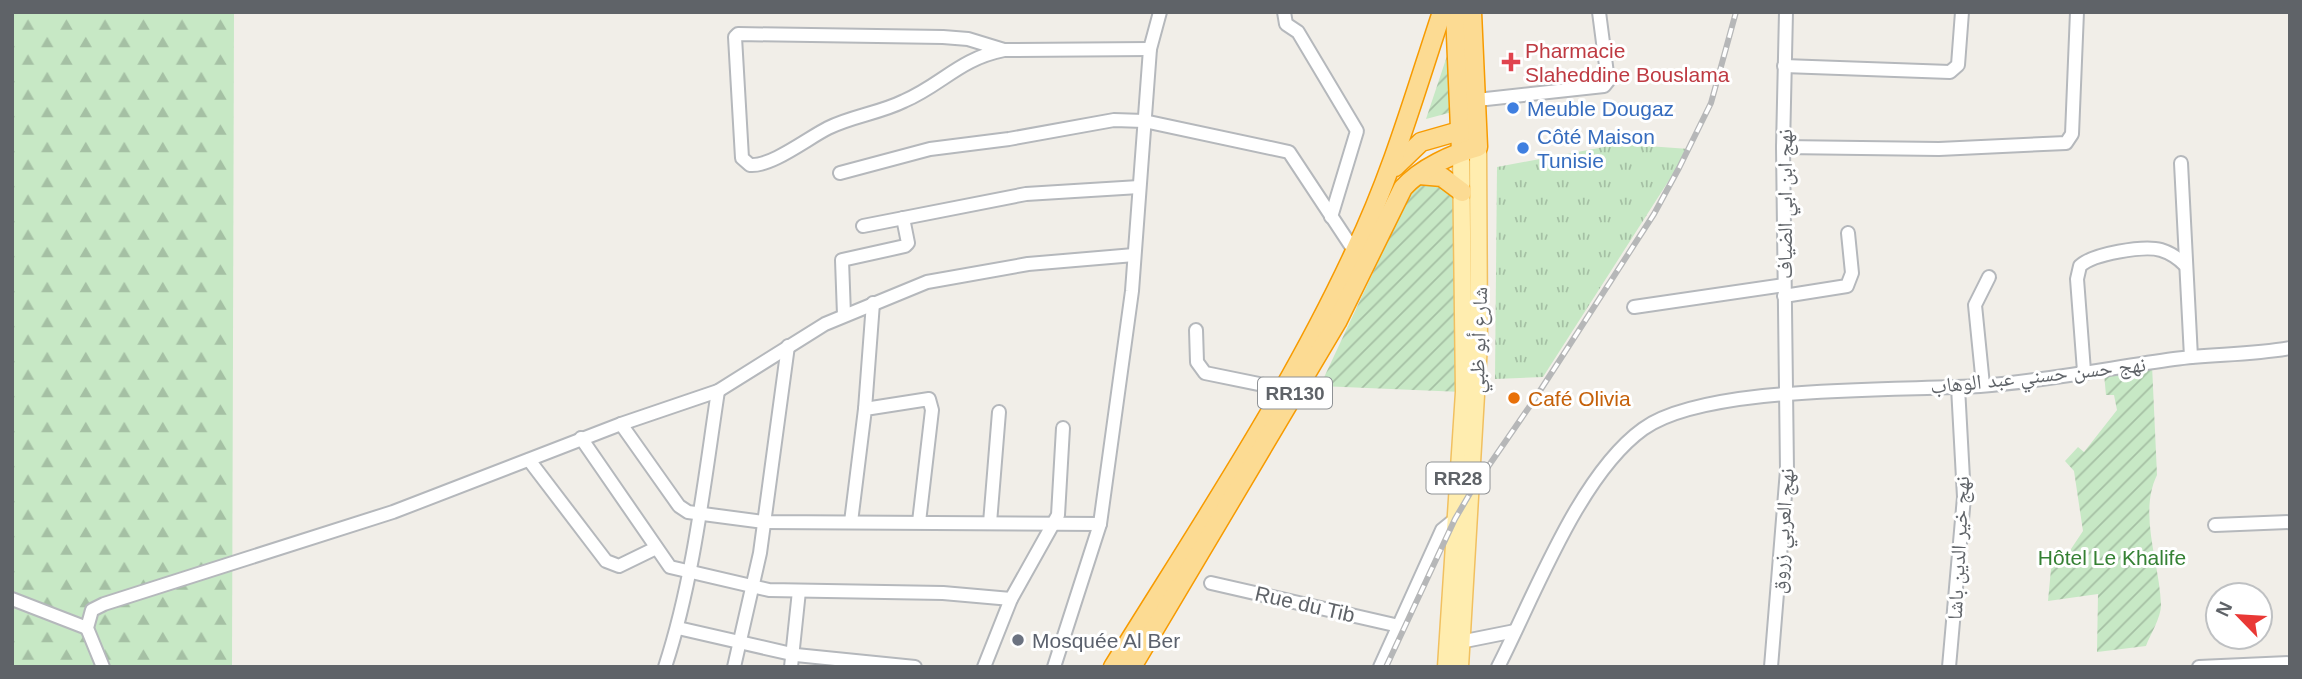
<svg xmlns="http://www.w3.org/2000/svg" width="2302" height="679" font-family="Arial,'Noto Naskh Arabic',sans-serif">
	<defs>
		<pattern id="forest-firs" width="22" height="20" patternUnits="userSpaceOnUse" patternTransform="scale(1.75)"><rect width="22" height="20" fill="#c7e8c5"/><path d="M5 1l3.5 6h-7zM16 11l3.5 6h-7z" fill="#a5c0a4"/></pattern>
		<pattern id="park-tufts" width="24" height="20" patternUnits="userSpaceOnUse" patternTransform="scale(1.75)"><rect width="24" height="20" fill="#c7e8c5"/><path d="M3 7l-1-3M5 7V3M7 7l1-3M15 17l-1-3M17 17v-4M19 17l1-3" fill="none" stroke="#a5c0a4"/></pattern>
		<pattern id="garden-furrows" width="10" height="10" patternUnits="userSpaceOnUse" patternTransform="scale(1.75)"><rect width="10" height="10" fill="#c7e8c5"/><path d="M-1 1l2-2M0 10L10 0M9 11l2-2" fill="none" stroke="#a5c0a4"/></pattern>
	</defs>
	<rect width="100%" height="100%" fill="#f1eee8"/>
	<path fill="url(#forest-firs)" d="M12,12H234L232,667H12Z"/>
	<path fill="url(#park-tufts)" d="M1620,144L1689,149L1543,377L1495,379L1497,167Z"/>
	<g fill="url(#garden-furrows)">
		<path d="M1454,35L1456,111L1426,119Z"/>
		<path d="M1421,170L1459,190L1462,392L1320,386Z"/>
		<path d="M2152,365L2157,475C2138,514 2160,564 2161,605C2161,618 2150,635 2146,646L2097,652L2098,594L2048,601L2051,569L2069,552L2083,531L2074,471L2065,461L2078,447L2084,452L2117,410L2114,395H2106L2104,374Z"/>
	</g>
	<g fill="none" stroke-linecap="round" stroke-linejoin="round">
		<defs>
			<g id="minor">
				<path d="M1284,12L1286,24L1298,32L1357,131L1331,217"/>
				<path d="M1004,50L968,39L943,37L738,34L735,37L742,158L750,165C771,167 808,138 828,128C852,116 880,113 904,101C943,84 959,59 1004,50L1150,49"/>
				<path d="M1784,66L1950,72L1958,65L1962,12"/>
				<path d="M1477,100L1604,86L1608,81L1599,12"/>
				<path d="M1783,147L1939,149L2066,143L2072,134L2077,12"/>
				<path d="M2181,163L2191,357"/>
				<path d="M840,173L930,149L1009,139L1114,120L1144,121L1289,152L1355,252"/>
				<path d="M863,226L1026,194L1139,187"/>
				<path d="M1784,296L1847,286L1852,273L1848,233"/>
				<path d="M1634,307L1784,285"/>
				<path d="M844,315L842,260L905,246L908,243L903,218"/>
				<path d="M1196,330L1197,362L1205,373L1283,389"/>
				<path d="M2084,371L2077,279L2080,266C2092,254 2144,245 2161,250C2171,253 2178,258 2185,265"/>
				<path d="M1983,385L1975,305L1989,277"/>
				<path d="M865,409L873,303"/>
				<path d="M621,424L679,506L688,512L764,522L1100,524"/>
				<path d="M581,438L670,567L769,590L943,593L1011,599"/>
				<path d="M529,460L606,561L619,566L656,548"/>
				<path d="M851,522L865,409L929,399L932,410L919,522"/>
				<path d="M990,523L999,412"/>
				<path d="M2215,525L2290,522"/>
				<path d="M1211,583L1399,626"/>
				<path d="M12,599L87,628"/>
				<path d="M678,628L796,655L915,667"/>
				<path d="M1455,643L1515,631"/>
				<path d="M103,667L87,628L92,610L104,604L393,512L621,424L718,391L825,324L927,282L1028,264L1134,255"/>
				<path d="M665,667C694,578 704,483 718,391"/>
				<path d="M734,667L760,553L788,346"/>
				<path d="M791,667L799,591"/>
				<path d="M984,667L1011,599L1058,515L1063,428"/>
				<path d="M1054,667L1100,524L1132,291L1150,49L1160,12"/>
				<path d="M1380,667L1442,530L1458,517"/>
				<path d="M1498,667C1534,597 1579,475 1643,429C1705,384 1899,391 1980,386C2045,381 2110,368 2174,359C2212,354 2252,355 2290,348"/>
				<path d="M1771,667L1787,470L1783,147L1786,12"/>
				<path d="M1949,667L1964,497L1958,387"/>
				<path d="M2199,667L2290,663"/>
			</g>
			<g id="major">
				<path d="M1446,667L1464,392L1461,152"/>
				<path d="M1460,667L1479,344L1478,147"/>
			</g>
			<g id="highway">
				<path d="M1455,12L1461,152"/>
				<path d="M1395,167L1421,142L1470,128"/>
				<path d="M1419,175L1442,177L1462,192"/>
				<path d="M1113,667C1197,531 1288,396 1355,251C1392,174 1415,93 1442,12"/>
				<path d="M1132,667L1337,322L1403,188C1421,168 1452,154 1478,147L1472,12"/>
			</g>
		</defs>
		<use href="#minor" stroke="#b5b8bc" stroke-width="16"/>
		<use href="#major" stroke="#f1c060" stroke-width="19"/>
		<use href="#highway" stroke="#f79b01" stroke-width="21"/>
		<use href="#minor" stroke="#fff" stroke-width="12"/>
		<use href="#major" stroke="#ffedaf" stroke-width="16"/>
		<use href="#highway" stroke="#fcdb93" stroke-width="18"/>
		<defs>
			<path id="rail" d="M1386,667L1455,519L1472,490L1534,400L1654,214L1679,168L1711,103L1736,12"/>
		</defs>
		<use href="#rail" stroke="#b6b7b8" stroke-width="6"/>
		<use href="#rail" stroke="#fff" stroke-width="3.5" stroke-dasharray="10" stroke-linecap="butt"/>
	</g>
	<path fill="#e0444e" stroke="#fff" stroke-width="2.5" d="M1507.5 51.5h7v7h7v7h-7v7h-7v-7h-7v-7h7z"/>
	<g fill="#3f7fe0" stroke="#fff" stroke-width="2.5">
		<circle cx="1513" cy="108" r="7"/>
		<circle cx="1523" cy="148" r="7"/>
	</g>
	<circle fill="#e8710a" stroke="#fff" stroke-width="2.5" cx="1514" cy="398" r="7"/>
	<circle fill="#6b7280" stroke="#fff" stroke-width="2.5" cx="1018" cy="640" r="7"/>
	<g text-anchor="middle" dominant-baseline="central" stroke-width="6" stroke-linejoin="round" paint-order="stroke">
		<g fill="#fff" stroke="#8f9295" stroke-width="2">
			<rect x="1258" y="377.5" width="74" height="31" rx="5"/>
			<rect x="1426.5" y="462.5" width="63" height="31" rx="5"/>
		</g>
		<g font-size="19" font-weight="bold" fill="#5f6368">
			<text x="1295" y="393">RR130</text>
			<text x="1458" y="478">RR28</text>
		</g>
		<g font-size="21" fill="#be3a42" stroke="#fff" text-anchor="start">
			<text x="1525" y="50">Pharmacie<tspan x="1525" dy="24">Slaheddine Bouslama</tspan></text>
		</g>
		<g font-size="21" fill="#366cbe" stroke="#fff" text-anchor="start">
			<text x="1527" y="108">Meuble Dougaz</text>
			<text x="1537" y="136">Côté Maison<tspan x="1537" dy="24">Tunisie</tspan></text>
		</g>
		<g font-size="21" fill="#5f6368" stroke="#fff">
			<text transform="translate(1784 204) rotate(-90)">نهج ابن ابي الضياف</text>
			<text transform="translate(1478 340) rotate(-88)">شارع أبو ظبي</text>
			<text transform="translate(2038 375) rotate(-6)">نهج حسن حسني عبد الوهاب</text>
			<text transform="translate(1782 531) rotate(-86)">نهج العربي زروق</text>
			<text transform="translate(1958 548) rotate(-87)">نهج خير الدين باشا</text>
			<text transform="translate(1305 604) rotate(13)">Rue du Tib</text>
		</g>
		<g font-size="21" fill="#c56008" stroke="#fff" text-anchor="start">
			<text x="1528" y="398">Café Olivia</text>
		</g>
		<g font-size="21" fill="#358134" stroke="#fff">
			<text x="2112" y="557">Hôtel Le Khalife</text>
		</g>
		<g font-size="21" fill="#5b616d" stroke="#fff" text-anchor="start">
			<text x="1032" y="640">Mosquée Al Ber</text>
		</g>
	</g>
	<rect width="2302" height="679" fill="none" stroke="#5f6368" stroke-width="28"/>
	<g transform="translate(2239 616) rotate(295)"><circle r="33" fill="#ffffff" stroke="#bfc1c3" stroke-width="2"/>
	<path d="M0-5L12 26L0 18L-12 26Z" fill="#e93835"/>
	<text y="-10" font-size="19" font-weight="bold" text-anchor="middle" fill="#5f6368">N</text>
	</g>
</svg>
